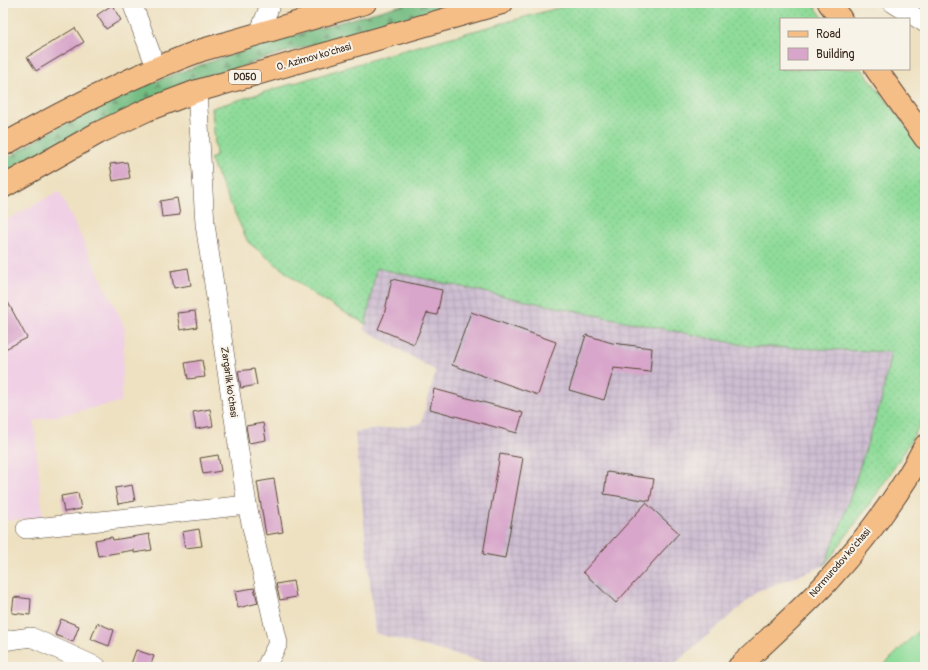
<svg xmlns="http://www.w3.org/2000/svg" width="928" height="670" font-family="Pangolin,sans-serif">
	<defs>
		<pattern id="industrial-grid" width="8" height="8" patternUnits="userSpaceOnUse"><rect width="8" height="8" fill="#cebed2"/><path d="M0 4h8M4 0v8" fill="none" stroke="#b2a3b4"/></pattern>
		<pattern id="grass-dots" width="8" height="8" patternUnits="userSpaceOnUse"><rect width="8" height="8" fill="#8fdc9a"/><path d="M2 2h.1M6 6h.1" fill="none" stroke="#7cbd84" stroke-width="1.8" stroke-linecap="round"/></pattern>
		<pattern id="forest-firs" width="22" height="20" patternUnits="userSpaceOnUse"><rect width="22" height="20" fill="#73bc82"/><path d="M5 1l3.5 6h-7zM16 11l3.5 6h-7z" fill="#60996a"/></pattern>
	</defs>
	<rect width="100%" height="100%" fill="#f7f3e8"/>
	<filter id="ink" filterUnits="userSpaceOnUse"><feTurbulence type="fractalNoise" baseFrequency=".025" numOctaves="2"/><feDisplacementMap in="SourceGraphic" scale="8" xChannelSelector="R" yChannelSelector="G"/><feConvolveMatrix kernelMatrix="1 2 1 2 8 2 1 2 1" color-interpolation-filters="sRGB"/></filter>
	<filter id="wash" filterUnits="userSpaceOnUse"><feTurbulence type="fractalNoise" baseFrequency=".012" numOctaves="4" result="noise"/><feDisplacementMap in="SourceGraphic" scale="16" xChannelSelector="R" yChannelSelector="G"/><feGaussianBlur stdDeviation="0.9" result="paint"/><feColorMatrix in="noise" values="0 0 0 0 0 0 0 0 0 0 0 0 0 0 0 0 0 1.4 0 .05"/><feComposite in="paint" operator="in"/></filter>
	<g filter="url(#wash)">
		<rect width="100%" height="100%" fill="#eee1c1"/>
		<path fill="#f0d0e5" d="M59,191L125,328L121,402L34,421L43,517L3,521V222Z"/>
		<path fill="url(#industrial-grid)" d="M376,268L512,298L748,346L891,352L881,402L843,519L824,566L760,590L671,667H501L375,633L355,432L421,424L436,371L364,329Z"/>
		<path fill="url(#grass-dots)" stroke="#65835c" d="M576,3H812L824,19H781V69H862L925,151V415C897,469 860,517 824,566L843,519L881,402L891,352L748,346L512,298L376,268L366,324L317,297L248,242L210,159L216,156L212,108L397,52Z"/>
		<path fill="url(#forest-firs)" stroke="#577350" d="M409,3H464L265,58L140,104L3,176V160C45,136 87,109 131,91C222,54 315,29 409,3Z"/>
		<path fill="#8fdc9a" stroke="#65835c" d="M925,624V667H882Z"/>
		<g id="blocks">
			<g fill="#d8a6ca">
				<path d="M112,5L121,20L106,29L97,15Z"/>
				<path d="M75,28L84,42L36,71L27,57Z"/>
				<path d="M127,162L130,178L113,181L110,164Z"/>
				<path d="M177,198L180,215L162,217L160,201Z"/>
				<path d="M188,268L191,285L174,288L171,271Z"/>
				<path d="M392,279L442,290L437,315L427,313L414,344L378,329L384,315Z"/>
				<path d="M3,293L27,338L3,350Z"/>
				<path d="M195,311L197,327L180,330L177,313Z"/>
				<path d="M471,312L556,342L538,395L452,365Z"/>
				<path d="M586,335L612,343L652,348L650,372L614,368L604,400L569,390Z"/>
				<path d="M202,360L205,377L188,379L185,363Z"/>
				<path d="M254,369L257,385L241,388L238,371Z"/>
				<path d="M434,389L523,413L517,433L430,409Z"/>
				<path d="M210,409L213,426L196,429L193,412Z"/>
				<path d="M263,423L266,440L249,443L246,426Z"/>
				<path d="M500,454L523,458L505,558L483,554Z"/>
				<path d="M218,455L221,471L203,474L200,458Z"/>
				<path d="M607,472L654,479L650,501L604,494Z"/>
				<path d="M274,479L283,532L266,535L257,482Z"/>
				<path d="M132,485L135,501L118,504L115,488Z"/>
				<path d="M78,493L81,509L64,512L61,496Z"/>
				<path d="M646,503L679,533L616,603L583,572Z"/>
				<path d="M199,529L202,546L185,548L182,532Z"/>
				<path d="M149,534L152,550L134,553V550L98,556L95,540L112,537L113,540Z"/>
				<path d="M293,581L296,597L280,600L276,584Z"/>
				<path d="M254,588L258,603L238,608L235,591Z"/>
				<path d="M14,597L31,599L30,615L12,613Z"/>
				<path d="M61,619L79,626L73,642L55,635Z"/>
				<path d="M97,623L114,630L109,646L91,639Z"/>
				<path d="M136,650L154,656L150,667H130Z"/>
			</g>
		</g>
	</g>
	<g filter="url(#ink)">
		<use href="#blocks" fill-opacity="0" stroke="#564536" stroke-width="1"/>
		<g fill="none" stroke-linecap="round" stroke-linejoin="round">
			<defs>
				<g id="street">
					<path d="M132,3L156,67"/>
					<path d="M893,3L925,23"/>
					<path d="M259,33L271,3"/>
					<path d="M197,91L205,224L247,505L278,643L266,667"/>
					<path d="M26,529L247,505"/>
					<path d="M3,641L31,637L97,667"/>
				</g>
				<g id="primary">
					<path d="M829,3L841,19"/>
					<path d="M876,69L925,138"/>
					<path d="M3,145C67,109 133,75 202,50L365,3"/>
					<path d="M3,187L98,133L147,110L197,91L502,3"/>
					<path d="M739,667C768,639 799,612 827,582C864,541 900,495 925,446"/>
				</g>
			</defs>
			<use href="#street" stroke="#564536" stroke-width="20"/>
			<use href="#primary" stroke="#564536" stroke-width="24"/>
			<use href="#street" stroke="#fff" stroke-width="19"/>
			<use href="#primary" stroke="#f6be87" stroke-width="22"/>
		</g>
	</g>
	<g text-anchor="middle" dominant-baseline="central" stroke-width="4" stroke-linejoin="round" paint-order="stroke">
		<rect fill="#f7f3e8" stroke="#73665b" stroke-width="1" x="229" y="70" width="32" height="14" rx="3"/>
		<g font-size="9" font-weight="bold" fill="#3b2a1e">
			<text x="245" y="77">D050</text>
		</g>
		<g font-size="10" fill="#3b2a1e" stroke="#f7f3e8">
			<text transform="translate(314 57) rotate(-16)">O. Azimov ko'chasi</text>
			<text transform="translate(229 382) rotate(82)">Zargarlik ko'chasi</text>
			<text transform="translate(840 563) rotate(-49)">Normurodov ko'chasi</text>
		</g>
	</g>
	<rect width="928" height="670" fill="none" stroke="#f7f3e8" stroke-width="16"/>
	<rect x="780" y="18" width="130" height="52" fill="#f7f3e8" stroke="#aca397"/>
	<rect x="788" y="31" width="20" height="6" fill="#f6be87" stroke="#aca397"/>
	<text x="816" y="38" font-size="12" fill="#3b2a1e">Road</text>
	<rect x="788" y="48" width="20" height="12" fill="#d8a6ca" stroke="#aca397"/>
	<text x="816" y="58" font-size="12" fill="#3b2a1e">Building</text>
</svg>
